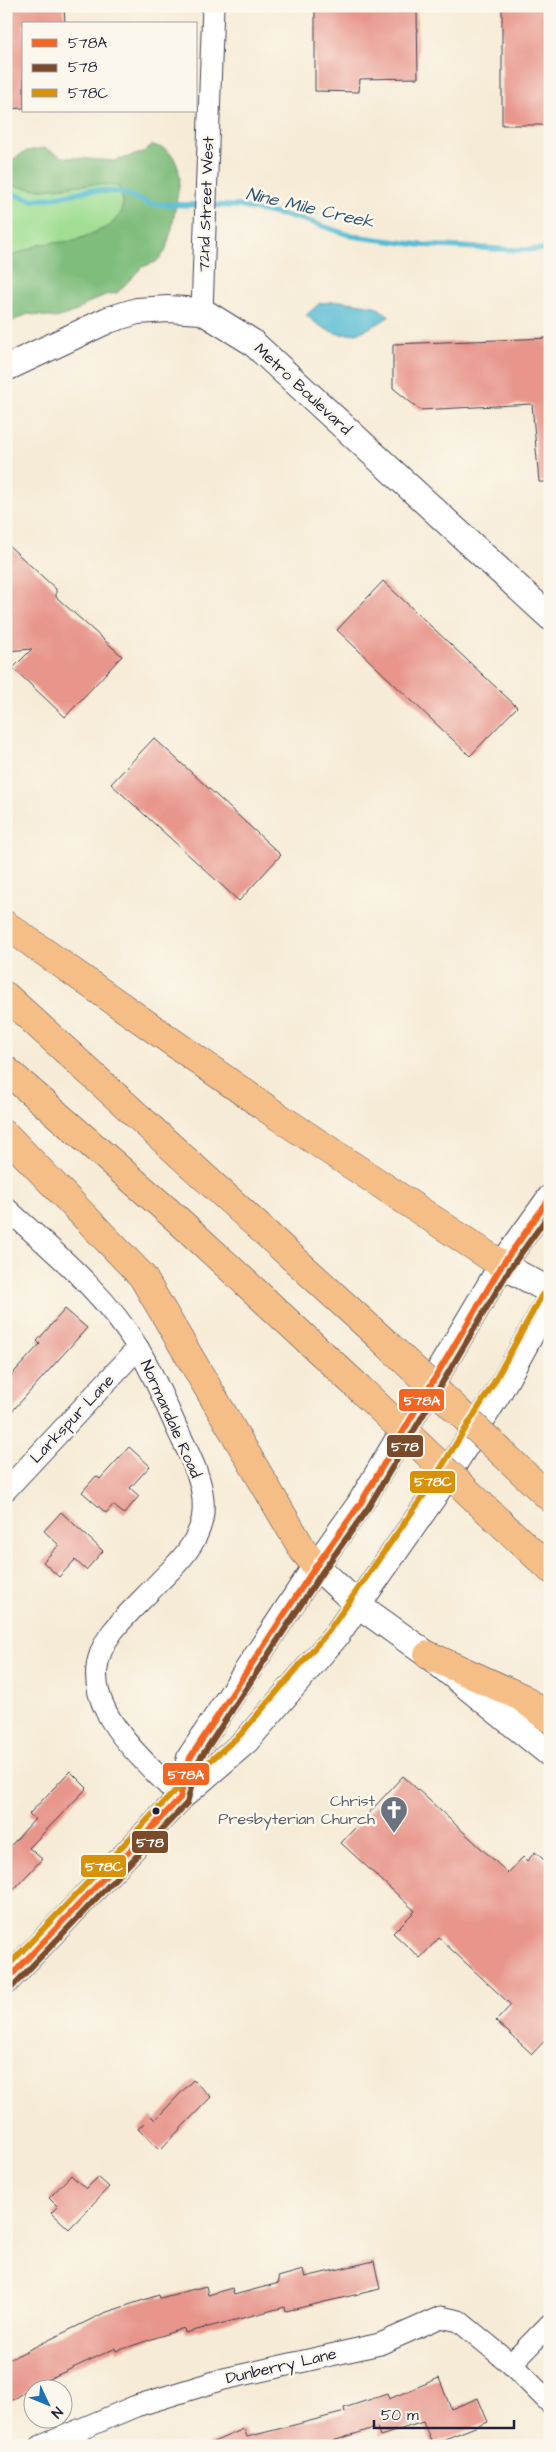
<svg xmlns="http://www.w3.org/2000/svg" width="556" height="2452" font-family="'Architects Daughter',sans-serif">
	<rect width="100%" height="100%" fill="#fbf7ec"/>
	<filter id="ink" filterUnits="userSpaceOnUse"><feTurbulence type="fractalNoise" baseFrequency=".02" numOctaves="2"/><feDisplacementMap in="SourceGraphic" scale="10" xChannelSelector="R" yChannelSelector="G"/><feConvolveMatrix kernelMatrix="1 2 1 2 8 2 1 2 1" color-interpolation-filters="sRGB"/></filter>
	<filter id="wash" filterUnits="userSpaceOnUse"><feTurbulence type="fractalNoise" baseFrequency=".0096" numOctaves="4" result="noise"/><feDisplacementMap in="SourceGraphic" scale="20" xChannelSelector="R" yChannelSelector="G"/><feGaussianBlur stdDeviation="1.12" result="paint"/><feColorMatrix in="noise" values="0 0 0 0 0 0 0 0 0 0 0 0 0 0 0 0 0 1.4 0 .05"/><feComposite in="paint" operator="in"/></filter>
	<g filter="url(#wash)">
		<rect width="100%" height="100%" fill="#f6ebd6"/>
		<path fill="#9fde93" stroke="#608067" d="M109,166L152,218L6,279V171Z"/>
		<path fill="#7fbd7d" stroke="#50705c" d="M153,145L165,149L173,156L178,167L180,179L172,228L165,252L156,262L142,267L117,293L105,295L88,303L77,311L56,318L28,314L6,324V258L41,244L74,241L110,226L121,213L123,202L119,187C94,181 71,187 45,189C34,190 22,187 11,185L6,179V164L27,151L44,148L63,157L114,161L142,153Z"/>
		<path fill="#55bbd4" stroke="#3c6e88" d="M341,301L375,306L390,316C357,338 337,343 306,315L320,303Z"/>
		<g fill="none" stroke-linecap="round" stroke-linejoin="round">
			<path stroke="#55bbd4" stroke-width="5.5" d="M6,192L33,200L58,197L88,190L120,192L151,204L238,206L302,219L352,236L421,245L518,250L550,249"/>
		</g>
		<g id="blocks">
			<g fill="#e8958b">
				<path d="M6,6H64L65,24H24V108L6,109Z"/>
				<path d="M315,6H389V12H417L418,78L360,79L359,92L315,91Z"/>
				<rect x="502" y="6" width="48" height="119"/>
				<path d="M550,338V482H539L532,404L420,410L393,388V344Z"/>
				<path d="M6,543L56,589V597L122,656L65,717L13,668L32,649L6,651Z"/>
				<path d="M383,581L517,707L470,756L337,630Z"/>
				<path d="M154,738L281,855L239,901L111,784Z"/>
				<path d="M65,1309L87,1328L6,1418V1381L40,1344L37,1341Z"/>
				<path d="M129,1447L150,1466L130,1488L139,1496L124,1514L113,1505L106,1513L82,1492L96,1476L100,1479Z"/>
				<path d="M61,1512L103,1551L86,1570L75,1560L59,1577L43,1562L59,1545L44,1531Z"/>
				<path d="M70,1771L87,1788L29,1848L42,1859L6,1898V1851L35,1819L29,1814Z"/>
				<path d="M403,1776L508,1873L523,1857L527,1861L535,1852L550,1865V2035L532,2054L496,2021L511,2005L439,1938L420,1958L393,1933L415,1911L341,1843Z"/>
				<path d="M193,2080L211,2097L160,2150L138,2129L151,2116L155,2120Z"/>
				<path d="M71,2175L86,2189L98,2177L109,2187L69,2229L52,2213L58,2207L49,2198Z"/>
				<path d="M374,2261L380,2289L286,2311L285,2307L185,2333L184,2328L117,2351L116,2348L38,2384L11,2401L6,2393V2361L104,2313L159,2295L160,2298L206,2286L208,2295L232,2288L234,2295L279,2283L278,2277L303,2270L305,2277Z"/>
				<path d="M439,2378L451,2409L478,2398L488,2422L432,2444L423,2422L380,2436L377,2427L333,2441L334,2446H204L244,2429L247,2437L345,2412L344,2408L387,2394L389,2399Z"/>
			</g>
		</g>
	</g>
	<g filter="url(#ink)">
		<use href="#blocks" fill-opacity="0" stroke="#424052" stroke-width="1"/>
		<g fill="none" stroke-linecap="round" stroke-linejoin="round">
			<defs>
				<g id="minor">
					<path d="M202,311L213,6"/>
					<path d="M6,1208C53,1251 105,1293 138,1348C154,1375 166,1405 179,1433C192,1460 208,1489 202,1520C196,1546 178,1563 160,1581C145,1597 127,1613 113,1631C63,1696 139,1754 180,1798"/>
					<path d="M6,1490L138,1348"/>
					<path d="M511,2364L550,2324"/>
					<path d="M41,2446L136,2406L224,2379L380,2344L441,2317L459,2321L511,2364L550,2403"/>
				</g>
				<g id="tertiary">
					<path d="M6,368L108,320L137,311L168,309L202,311L252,342L550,617"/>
					<path d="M502,1265L550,1291"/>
					<path d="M316,1566L357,1604L428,1655L550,1754"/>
					<path d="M180,1798L190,1758L316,1566L360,1504L502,1265L550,1198"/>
					<path d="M6,1981L180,1798L246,1741L335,1637L433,1497L500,1390L550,1299"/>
				</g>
				<g id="motorway">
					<path d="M6,925L276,1115L502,1265"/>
					<path d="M6,996L385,1342"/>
					<path d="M6,1070L177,1219L358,1387"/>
					<path d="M6,1135L142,1276L303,1550L316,1566"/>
					<path d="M517,1467L550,1498"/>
					<path d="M490,1513L550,1569"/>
					<path d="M428,1655L521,1697L550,1719"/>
				</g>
			</defs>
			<use href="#minor" stroke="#424052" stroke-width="23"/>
			<use href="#tertiary" stroke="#424052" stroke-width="28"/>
			<use href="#motorway" stroke="#424052" stroke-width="29"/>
			<use href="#minor" stroke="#fff" stroke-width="21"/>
			<use href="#tertiary" stroke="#fff" stroke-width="26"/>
			<use href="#motorway" stroke="#f6be87" stroke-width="28"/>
			<defs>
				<g id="motorway-bridge">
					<path d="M385,1342L517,1467"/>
					<path d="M358,1387L490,1513"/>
				</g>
			</defs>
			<use href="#motorway-bridge" stroke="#424052" stroke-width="29" stroke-linecap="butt"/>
			<use href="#motorway-bridge" stroke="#f6be87" stroke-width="28"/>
			<defs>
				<path id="bus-1" d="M6,1981L180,1798L190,1758L316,1566L360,1504L502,1265L550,1198"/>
				<path id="bus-2" d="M12,1987L187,1803L198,1762L323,1571L368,1508L509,1270L550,1213"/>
				<path id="bus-3" d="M6,1968L174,1792L240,1735L328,1632L426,1492L492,1386L542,1295"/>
			</defs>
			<use href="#bus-1" stroke="#fbf7ec" stroke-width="10"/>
			<use href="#bus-2" stroke="#fbf7ec" stroke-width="10"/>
			<use href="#bus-3" stroke="#fbf7ec" stroke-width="10"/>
			<use href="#bus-1" stroke="#f26522" stroke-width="6"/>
			<use href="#bus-2" stroke="#7a4b2a" stroke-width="6"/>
			<use href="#bus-3" stroke="#d79209" stroke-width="6"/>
		</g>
	</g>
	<defs>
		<symbol id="church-pin" viewBox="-11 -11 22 30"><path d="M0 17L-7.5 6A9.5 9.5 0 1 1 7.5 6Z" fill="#6b7280" stroke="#fbf7ec"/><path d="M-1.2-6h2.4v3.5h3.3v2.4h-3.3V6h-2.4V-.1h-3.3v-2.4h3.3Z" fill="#fff"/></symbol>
	</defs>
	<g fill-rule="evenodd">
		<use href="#church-pin" x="378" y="1794" width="32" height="43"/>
	</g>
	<circle fill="#22223b" stroke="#fbf7ec" stroke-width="2" cx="156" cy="1811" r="4.5"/>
	<g text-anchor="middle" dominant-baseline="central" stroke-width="5" stroke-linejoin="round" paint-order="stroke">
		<g font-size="16" fill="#22223b" stroke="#fbf7ec">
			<text transform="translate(206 204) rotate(-88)">72nd Street West</text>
			<text transform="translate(303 389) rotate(43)">Metro Boulevard</text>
			<text transform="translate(72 1419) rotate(-47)">Larkspur Lane</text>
			<text transform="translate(171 1419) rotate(66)">Normandale Road</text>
			<text transform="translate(281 2366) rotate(-13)">Dunberry Lane</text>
		</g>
		<g font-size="16" fill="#5b616d" stroke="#fbf7ec" text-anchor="end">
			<text x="375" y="1801">Christ<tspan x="375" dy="18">Presbyterian Church</tspan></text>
		</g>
		<g font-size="18" font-style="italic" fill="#345871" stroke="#fbf7ec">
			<text transform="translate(310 208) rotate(13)">Nine Mile Creek</text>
		</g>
	</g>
	<g stroke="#fbf7ec" stroke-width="2">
		<rect x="398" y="1388" width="47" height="24" rx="5" fill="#f26522"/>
		<rect x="386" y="1434" width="38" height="24" rx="5" fill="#7a4b2a"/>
		<rect x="409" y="1470" width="47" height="24" rx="5" fill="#d79209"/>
		<rect x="162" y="1762" width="48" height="24" rx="5" fill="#f26522"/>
		<rect x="131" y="1830" width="38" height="24" rx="5" fill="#7a4b2a"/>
		<rect x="80" y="1854" width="47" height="24" rx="5" fill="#d79209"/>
	</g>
	<g font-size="14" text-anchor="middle" font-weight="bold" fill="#fff">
		<text x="422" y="1405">578A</text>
		<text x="405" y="1451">578</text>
		<text x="433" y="1486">578C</text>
		<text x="186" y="1779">578A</text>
		<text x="150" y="1847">578</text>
		<text x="104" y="1871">578C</text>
	</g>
	<rect width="556" height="2452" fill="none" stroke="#fbf7ec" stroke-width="25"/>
	<rect x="22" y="22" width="175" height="90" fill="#fbf7ec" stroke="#a4a2a5"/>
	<rect x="32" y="39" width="25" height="8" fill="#f26522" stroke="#a4a2a5"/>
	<text x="68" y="48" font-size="15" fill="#22223b">578A</text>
	<rect x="32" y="64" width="25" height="8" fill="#7a4b2a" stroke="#a4a2a5"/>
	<text x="68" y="72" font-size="15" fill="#22223b">578</text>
	<rect x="32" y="89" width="25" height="8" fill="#d79209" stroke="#a4a2a5"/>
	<text x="68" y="98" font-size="15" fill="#22223b">578C</text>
	<g transform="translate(48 2404) rotate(133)"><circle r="24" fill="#fbf7ec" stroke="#a4a2a5"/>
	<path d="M0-4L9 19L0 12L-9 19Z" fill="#1f6fb2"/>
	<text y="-8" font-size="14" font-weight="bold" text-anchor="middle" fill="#22223b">N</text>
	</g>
	<path d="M374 2420v8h140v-8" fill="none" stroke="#22223b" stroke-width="2.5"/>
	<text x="381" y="2420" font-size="15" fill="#22223b" stroke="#fbf7ec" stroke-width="4" paint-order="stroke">50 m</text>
</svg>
